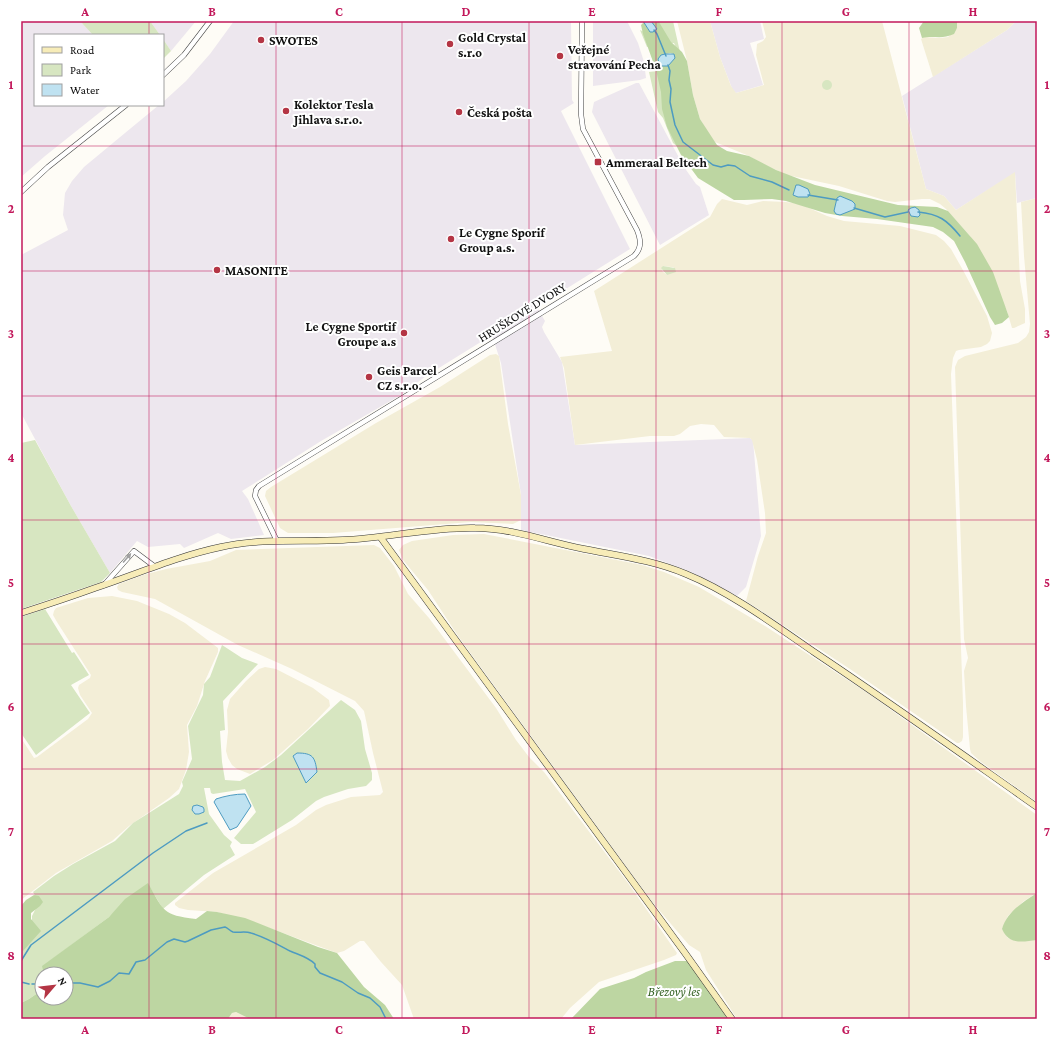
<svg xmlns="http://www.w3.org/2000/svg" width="1058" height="1040" font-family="'Crimson Pro',serif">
	<rect width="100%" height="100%" fill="#fefcf6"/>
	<g fill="#ede7ee">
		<path d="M21,21H80L93,35H35V105H109L45,156L21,177Z"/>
		<path d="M150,21H196L171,51L163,39V35H160Z"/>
		<path d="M234,21H571L572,100L574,103L561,111L630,249L537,307L545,321L542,327L544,332L562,362L575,445L750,438L753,440L761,536L746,587L737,596L689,571L649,556L521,530V495L501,363L492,335L426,376L401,395L321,441L242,491L248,499L264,535L231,539L218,533L184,548L180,544L148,547L137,541L110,573L71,506L21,413V255L68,230L63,215L65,193L72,181L84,167L125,133L159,105H163V102L186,81L210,54Z"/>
		<path d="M593,21H627L638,43L644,62L646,78L640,80L593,86Z"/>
		<path d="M710,21H760L764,39L750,43L763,85L736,93L733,91L720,57Z"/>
		<path d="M1016,21H1037V198L1017,203L1015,173L956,210L944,196L926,189L902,96L1007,30Z"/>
		<path d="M636,83H639L684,167L696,184L700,187L709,215L660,245L592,112L594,102Z"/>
	</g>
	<g fill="#f3eed7" fill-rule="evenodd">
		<path d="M677,21H710L720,57L731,86L736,93L764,85L756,55L757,44L763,41L766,37L762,21H882L926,189L944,196L956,210L1015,172L1020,281L1025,309V323L1014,328H1012L1007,311L970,236L946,209L940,204L930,199H922L895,202L887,201L839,186L787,175L763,164L749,156L715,142L707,131L700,119L693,95L687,61Z"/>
		<path d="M957,21H1016L1007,30L933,77L921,39L924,37L940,38L948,37L957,28Z"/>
		<path d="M1037,198V802L981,762L971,753L970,749L966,706L964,671L968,658L964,639L955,367L958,360L965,356L1018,343L1026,337L1029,332L1030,324L1024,256L1021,202Z"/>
		<path d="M722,199L747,205L763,201L786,202L800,204L827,216L844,221L900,226L936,235L944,241L951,249L964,272L987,316L992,333L990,341L987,344L981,347L959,350L956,351L953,358L951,374L963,703V737L962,741L959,743H957L850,669L746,601L758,556L766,533L765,513L757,460L752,440L750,438L724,437L714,425L701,424L690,426L680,434L674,436H650L575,445L564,368L560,357L612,351L594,291L710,217L717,204ZM663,266L671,267H674L667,275L662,271Z"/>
		<path d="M496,354L499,356L508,424L521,495V520L513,524L471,522L333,533H288L280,528L265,496L266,491L271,487L376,423L440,387L490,355Z"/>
		<path d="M484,534L642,565L664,572L699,587L765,626L869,694L1037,815V893L1024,901L1008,916L1002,929L1008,938L1016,941L1037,940V1019H737L706,970L700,952L689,945L653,903L458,636L428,590L403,560L399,550L403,545L412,541L453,535Z"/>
		<path d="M374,545L380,548L394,566L408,594L429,618L496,708L516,740L529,757L544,772L628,883L677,953L676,955L664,960L599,982L570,1008L561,1019H414L402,985L381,962L364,941H360L344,951L337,953L264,926L217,912L188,910L179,908L175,905V903L180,899L213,873L296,825L316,810L326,805L351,797L380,795L383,792L373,753L364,711L355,701L292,669L238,645L155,599L122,592L118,590L117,587L119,584L143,575L166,569L210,561L236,550Z"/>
		<path d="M112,596L137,601L169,614L185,623L218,648V652L205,681L197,706L187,725L189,752L186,770L179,789L169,798L129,826L112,841L56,873L21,900V738L34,758L37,757L88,719L92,713L80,695L78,688L79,685L90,678L91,675L57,622L53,615L54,611L56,608L88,598Z"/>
		<path d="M265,667L276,669L313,688L329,700L330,706L308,729L273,760L250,774L237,769L232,765L228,758L226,751L228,732L227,710L230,699L246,681L259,669Z"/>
		<path d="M236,1012L250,1019H228L232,1013Z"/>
	</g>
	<g fill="#d7e6c1">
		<path d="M80,21H150L160,35H93Z"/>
		<path d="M657,21H673L682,61L678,147L673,143L663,118L658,112L649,72L667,70L676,48L674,43L647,47L640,30L651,35L660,24Z"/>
		<path d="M163,39L171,51L163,59Z"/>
		<circle cx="827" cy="85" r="5"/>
		<path d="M663,266L675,268L676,272L667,275L661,268Z"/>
		<path d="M35,440L71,506L110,573L101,582L21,609V443Z"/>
		<path d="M45,609L72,653L74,652L89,675L71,685L90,713L36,755L21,733V617Z"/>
		<path d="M222,645L242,658L258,664L223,701L225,730L220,731L222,762L225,780L240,781L265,767L281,755L341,700L355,710L361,721L365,749L372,773V780L366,786L348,789L324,797L316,801L292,820L253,844H241L234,838L256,812L245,789L213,794L211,793L210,788H204L209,814L224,835L232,842L230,846L235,855L204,875L163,909L148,884L109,917L43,966L44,974H42V990L29,999L21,1003V947L32,936V916L39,902L33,892L54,876L73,864L115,841L133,823L179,794L183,786L182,782L192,759L188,726L203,695L204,684L210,677Z"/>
	</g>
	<g fill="#bdd6a2" fill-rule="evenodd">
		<path d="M651,21L659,22L671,42L682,52L687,61L693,95L700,119L717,145L727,151L749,156L776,170L815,185L898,205L937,207L948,211L977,244L993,272L1009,317L1002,323L995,325L990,317L965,262L954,241L943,232L933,227L877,219L842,216L825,213L786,201L772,199L744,200H734L698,178L681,155L667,127L662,109L661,92L656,70L643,34L641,25L644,22L648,29L652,22ZM670,53L674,54L675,58L668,66L661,55Z"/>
		<path d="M924,21H957V28L954,34C941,40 934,35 922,38L919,28Z"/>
		<path d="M148,883C164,911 162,915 196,919L207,911L217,912L245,918L318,947L337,953L364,987L385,1005L394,1019H250L236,1012L232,1013L228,1019H21V1003L29,999L42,990V998H66V974H44L42,966L109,917L125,899Z"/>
		<path d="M1037,893V940C1022,942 1009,945 1002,929C1007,912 1023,902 1037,893Z"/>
		<path d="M34,895L39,896L43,902L40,906L31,913V919L41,931L23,951L21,961V906L26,900Z"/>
		<path d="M675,961H687L730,1019H571L600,989L634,978L646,972Z"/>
	</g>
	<g fill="#bfe2f1" stroke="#4d9bc1">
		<path d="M643,21H651L657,29L653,32H650Z"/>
		<path d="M665,54H674L675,58L668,66H660L658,59L661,55Z"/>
		<path d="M796,185H799L808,189L810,194L808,197H798L793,195Z"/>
		<path d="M840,196L852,201L855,204V209L840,215L836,214L834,211L837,198Z"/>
		<path d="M915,207L919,210L920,215L918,217L911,216L908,210L911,208Z"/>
		<path d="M297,753C313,753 315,757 317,772L306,783L293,756Z"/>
		<path d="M245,794L251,806L237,827L230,830L214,802L216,799C225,796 235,794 245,794Z"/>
		<path d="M197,805L203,807L204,809V812L199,814H195L192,810L193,806Z"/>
	</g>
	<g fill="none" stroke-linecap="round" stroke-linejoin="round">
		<g stroke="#4d9bc1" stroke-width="1.5">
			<path d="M654,30L657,34L666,56"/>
			<path d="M668,65L670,71L669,80L671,89L670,102L675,125L683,142L713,165L721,167L728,165L735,166L750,176L772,182L789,190"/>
			<path d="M808,195L838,200"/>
			<path d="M854,208L885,217L908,212"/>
			<path d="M918,212C939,214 947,220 960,236"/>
			<path d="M21,961L31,945L153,853L186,831L207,823"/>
			<path d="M21,982L29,984"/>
			<path d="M66,983H80L98,987L110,981L119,973L129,974L136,962L145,960L167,942L174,939L185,942L188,941L211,930L225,927C228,928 230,931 233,932C239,933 245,931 251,933C265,937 277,944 290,951C299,955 308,957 315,964V967L320,973L342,982L358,993L370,998L380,1007L386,1019"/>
			<path d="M32,984H42"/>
		</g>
		<defs>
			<g id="street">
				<path d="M163,75L184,55L210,21"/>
				<path d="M21,192L48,167L126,105"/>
				<path d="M277,541L255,496L256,490L259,486L634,256C642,248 641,240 637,230L583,129L581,114L582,21"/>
				<path d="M104,585L134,551L154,566"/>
			</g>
			<g id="secondary">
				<path d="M381,538L685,953L732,1019"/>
				<path d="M21,613C46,605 70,597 95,588C137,574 178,556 221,547C261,538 303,542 343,540C387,538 431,527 475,528C512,528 548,542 584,549C619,556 653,560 686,574C730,592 775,625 814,652C889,702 963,755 1037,807"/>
			</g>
		</defs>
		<use href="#street" stroke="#444" stroke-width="5.5"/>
		<use href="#secondary" stroke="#333" stroke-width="7"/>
		<use href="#street" stroke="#fff" stroke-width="4.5"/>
		<use href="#secondary" stroke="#f7ecb8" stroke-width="6"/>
	</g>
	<defs><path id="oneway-solid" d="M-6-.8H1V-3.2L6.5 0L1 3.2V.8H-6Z"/></defs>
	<use fill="#a0a0a0" href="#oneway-solid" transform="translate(127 558) rotate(-49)"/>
	<path fill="none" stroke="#c2185b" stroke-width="1" stroke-opacity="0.55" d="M149,21V35M276,21V1019M402,21V1019M529,21V1019M656,21V1019M782,21V1019M909,21V1019M149,105V1019M21,146H1037M21,271H1037M21,396H1037M21,520H1037M21,644H1037M21,769H1037M21,894H1037"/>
	<g fill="#b43544" stroke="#fff" stroke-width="1.5">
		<circle cx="261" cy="40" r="4"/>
		<circle cx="450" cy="44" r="4"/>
		<circle cx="560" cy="56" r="4"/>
		<circle cx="286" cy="111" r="4"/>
		<circle cx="459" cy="112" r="4"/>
		<rect x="594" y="158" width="8" height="8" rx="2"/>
		<circle cx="451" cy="239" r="4"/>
		<circle cx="217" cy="270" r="4"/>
		<circle cx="404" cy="333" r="4"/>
		<circle cx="369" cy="377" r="4"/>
	</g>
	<g text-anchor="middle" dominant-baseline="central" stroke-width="4" stroke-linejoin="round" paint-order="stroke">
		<g font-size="13" font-weight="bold" fill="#111" stroke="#fff" text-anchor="start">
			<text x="458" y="37">Gold Crystal<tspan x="458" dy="15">s.r.o</tspan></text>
			<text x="269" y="40">SWOTES</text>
			<text x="568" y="49">Veřejné<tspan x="568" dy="15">stravování Pecha</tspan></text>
			<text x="294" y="104">Kolektor Tesla<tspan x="294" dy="15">Jihlava s.r.o.</tspan></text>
			<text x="467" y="112">Česká pošta</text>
			<text x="606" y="162">Ammeraal Beltech</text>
			<text x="459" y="232">Le Cygne Sporif<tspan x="459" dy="15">Group a.s.</tspan></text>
			<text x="225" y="270">MASONITE</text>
			<text x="396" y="326" text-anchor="end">Le Cygne Sportif<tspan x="396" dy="15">Groupe a.s</tspan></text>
			<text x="377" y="370">Geis Parcel<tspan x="377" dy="15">CZ s.r.o.</tspan></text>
		</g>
		<g font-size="13" fill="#111" stroke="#fff">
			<text transform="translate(522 312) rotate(-32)">HRUŠKOVÉ DVORY</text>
		</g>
		<g font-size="13" font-style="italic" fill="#376426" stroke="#fff">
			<text x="674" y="991">Březový les</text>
		</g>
	</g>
	<rect width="1058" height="1040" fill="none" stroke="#ffffff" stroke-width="44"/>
	<rect x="34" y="34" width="130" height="72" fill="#ffffff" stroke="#a0a0a0"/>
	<rect x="42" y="47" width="20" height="6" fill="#f7ecb8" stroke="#a0a0a0"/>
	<text x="70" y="54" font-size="12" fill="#111111">Road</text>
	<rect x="42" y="64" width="20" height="12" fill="#d7e6c1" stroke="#a0a0a0"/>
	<text x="70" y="74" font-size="12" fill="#111111">Park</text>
	<rect x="42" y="84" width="20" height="12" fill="#bfe2f1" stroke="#a0a0a0"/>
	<text x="70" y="94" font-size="12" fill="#111111">Water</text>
	<g transform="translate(54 986) rotate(62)"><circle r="19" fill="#ffffff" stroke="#a0a0a0"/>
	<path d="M0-3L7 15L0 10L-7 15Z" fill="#b43544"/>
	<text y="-6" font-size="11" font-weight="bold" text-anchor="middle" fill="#111111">N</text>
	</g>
	<rect x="22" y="22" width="1014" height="996" fill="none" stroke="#c2185b" stroke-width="1.5"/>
	<g font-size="13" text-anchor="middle" font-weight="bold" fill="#c2185b">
		<text x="85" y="16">A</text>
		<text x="212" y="16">B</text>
		<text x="339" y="16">C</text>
		<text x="466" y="16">D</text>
		<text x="592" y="16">E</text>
		<text x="719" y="16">F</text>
		<text x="846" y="16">G</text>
		<text x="973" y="16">H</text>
		<text x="11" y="89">1</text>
		<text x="1047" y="89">1</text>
		<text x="11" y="213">2</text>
		<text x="1047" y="213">2</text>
		<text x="11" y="338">3</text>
		<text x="1047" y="338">3</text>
		<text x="11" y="462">4</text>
		<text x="1047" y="462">4</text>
		<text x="11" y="587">5</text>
		<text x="1047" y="587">5</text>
		<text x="11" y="711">6</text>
		<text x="1047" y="711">6</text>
		<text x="11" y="836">7</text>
		<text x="1047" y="836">7</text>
		<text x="11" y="960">8</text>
		<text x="1047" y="960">8</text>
		<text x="85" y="1034">A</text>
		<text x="212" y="1034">B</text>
		<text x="339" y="1034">C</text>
		<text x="466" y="1034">D</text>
		<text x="592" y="1034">E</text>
		<text x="719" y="1034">F</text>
		<text x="846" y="1034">G</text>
		<text x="973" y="1034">H</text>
	</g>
</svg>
